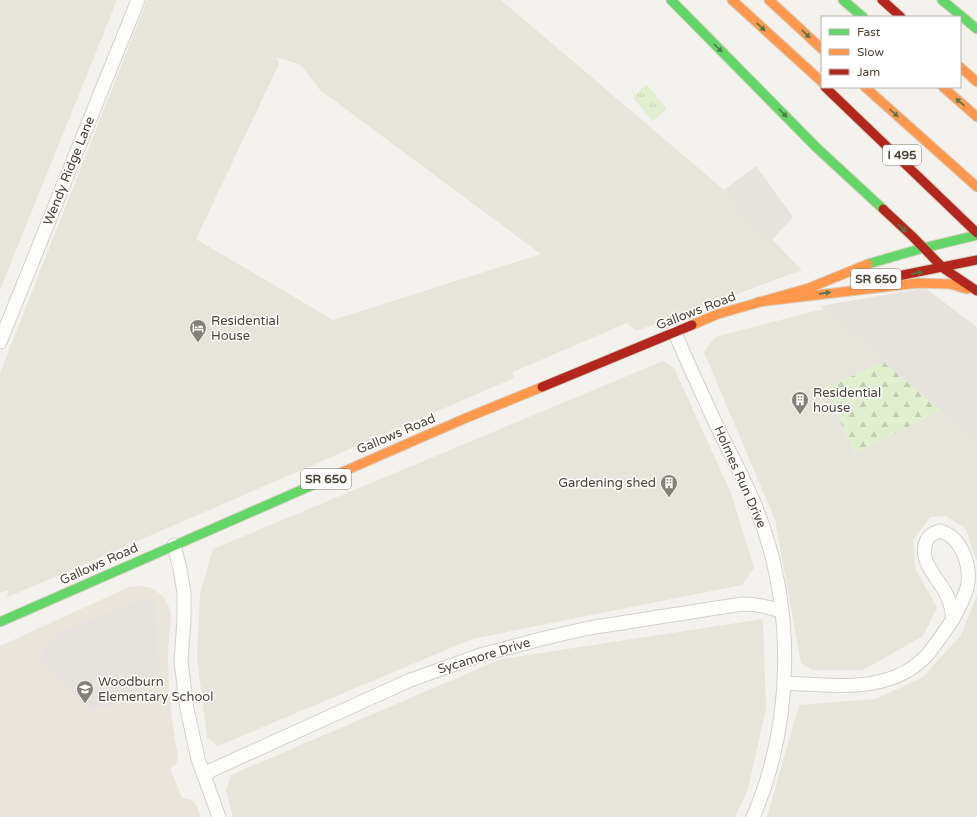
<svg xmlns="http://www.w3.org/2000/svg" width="977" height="817" font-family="'Varela Round',sans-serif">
	<defs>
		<pattern id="forest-firs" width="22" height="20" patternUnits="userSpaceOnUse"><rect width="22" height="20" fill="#e1eecf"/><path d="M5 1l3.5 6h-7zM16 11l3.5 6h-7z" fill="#c3cdb2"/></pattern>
		<pattern id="park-tufts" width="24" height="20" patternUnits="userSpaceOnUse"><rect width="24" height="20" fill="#e1eecf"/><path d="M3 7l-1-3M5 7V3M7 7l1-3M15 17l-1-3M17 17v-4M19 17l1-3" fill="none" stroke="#c3cdb2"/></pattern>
	</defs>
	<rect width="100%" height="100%" fill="#f4f2ee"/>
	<g fill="#e7e4dc" fill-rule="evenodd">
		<path d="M0,0H117L0,290Z"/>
		<path d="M147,0H501L724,190L802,270L636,331L627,323L513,372L514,378L6,598L9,590L0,593V373ZM276,57L301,65L320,90L541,254L333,320L196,239L279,64Z"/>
		<path d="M823,309L884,362L825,388L855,453L940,411L977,443V563L966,529L946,516L930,517L913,541L916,571L937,607L923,636L863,670H813L801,663L775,520L704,352L715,337Z"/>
		<path d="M663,361L674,368L731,493L754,568L742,585L472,639L218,746L207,737L197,658L200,594L213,549Z"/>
		<path d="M977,595V817H767L799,705L876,699L923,677L961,635Z"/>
		<path d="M763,619L766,708L748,789L735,817H233L226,791L231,775L501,659Z"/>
	</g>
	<path fill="#e6e2de" d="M925,288L977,327V443L820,306Z"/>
	<path fill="#eae5da" d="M137,586L149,587L156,591L163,596L169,607L171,615L168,653L169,692L172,719L178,758L176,764L170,768L182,798L190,799L195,803L201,817H0V646L129,587Z"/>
	<path fill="url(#forest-firs)" d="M884,362L940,411L855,453L825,388Z"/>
	<path fill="url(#park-tufts)" d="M646,85L648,86L666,108V110L654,120L652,121L634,99V96Z"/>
	<g fill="#e6e3df">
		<path d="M756,166L793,217L770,242L724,190Z"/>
		<path d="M144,598L156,603L159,677L153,686L113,705L90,711L40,660L43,650L61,632Z"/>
	</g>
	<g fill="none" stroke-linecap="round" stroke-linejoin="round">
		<defs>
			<g id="street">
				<path d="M674,331C687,361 700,390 714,420C728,450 745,479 757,510C795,607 794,722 753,817"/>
				<path d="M0,342L138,0"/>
				<path d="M940,531C962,537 972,567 967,588C964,599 958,609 953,619C952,612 951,604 948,598C941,580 918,563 926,542C929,535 933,533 940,531Z"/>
				<path d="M174,545L180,569L184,593V619L181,662L187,709L198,759L219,817"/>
				<path d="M784,683C834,685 891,695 928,654C937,643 945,631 953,619"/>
				<path d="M203,774L408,681L480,655L545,638L589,628L742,604C756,604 768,606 782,612"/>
			</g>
			<g id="fast">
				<path d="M671,0L817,148L883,209"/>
				<path d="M843,0L863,17"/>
				<path d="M942,0L977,29"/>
				<path d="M868,264L923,248L977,235"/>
				<path d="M0,622L315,484"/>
			</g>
			<g id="slow">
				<path d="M732,0L822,82"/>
				<path d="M769,0L822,49"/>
				<path d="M960,67L977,82"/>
				<path d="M865,87L977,187"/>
				<path d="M943,87L977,117"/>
				<path d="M758,302L918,283L950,284L967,289"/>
				<path d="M692,325L718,314L809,288L868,264"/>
				<path d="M315,484L466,418L542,387"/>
			</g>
			<g id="jam">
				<path d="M882,0L901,17"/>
				<path d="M825,87L977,233"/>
				<path d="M883,209L912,236L943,268L977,291"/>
				<path d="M893,277L977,260"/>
				<path d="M542,387L692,325"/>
			</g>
		</defs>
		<use href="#street" stroke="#d2d0cb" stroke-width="15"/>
		<use href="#fast" stroke="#d6cebb" stroke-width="11"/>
		<use href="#slow" stroke="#d6cebb" stroke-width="11"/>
		<use href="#jam" stroke="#d6cebb" stroke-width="11"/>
		<use href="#street" stroke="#fdfdfc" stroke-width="13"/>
		<use href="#fast" stroke="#63d668" stroke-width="9"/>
		<use href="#slow" stroke="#ff974d" stroke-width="9"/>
		<use href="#jam" stroke="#b3261e" stroke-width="9"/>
	</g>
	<defs><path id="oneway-solid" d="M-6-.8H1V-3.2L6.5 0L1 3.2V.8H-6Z"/></defs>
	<g fill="#537749">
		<use href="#oneway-solid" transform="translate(761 27) rotate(43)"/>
		<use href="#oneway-solid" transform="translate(806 34) rotate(43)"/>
		<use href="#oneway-solid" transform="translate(718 48) rotate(45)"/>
		<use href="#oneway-solid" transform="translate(960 102) rotate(-139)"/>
		<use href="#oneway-solid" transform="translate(783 113) rotate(46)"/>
		<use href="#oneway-solid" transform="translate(894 113) rotate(42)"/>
		<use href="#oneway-solid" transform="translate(902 228) rotate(43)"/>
		<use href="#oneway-solid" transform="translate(917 273) rotate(-11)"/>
		<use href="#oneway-solid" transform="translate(825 293) rotate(-8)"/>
	</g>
	<defs>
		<symbol id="hotel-pin" viewBox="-11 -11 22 30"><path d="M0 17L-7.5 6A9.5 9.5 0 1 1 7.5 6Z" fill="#868178" stroke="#fff"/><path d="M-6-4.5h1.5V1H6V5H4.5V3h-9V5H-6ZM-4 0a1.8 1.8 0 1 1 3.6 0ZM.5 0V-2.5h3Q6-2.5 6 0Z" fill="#fff"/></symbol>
		<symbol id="building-pin" viewBox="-11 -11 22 30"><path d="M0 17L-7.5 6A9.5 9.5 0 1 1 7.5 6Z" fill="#868178" stroke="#fff"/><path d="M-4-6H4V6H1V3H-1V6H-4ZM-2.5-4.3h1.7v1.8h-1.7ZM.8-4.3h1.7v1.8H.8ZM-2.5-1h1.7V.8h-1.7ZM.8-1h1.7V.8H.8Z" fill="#fff"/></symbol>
		<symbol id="school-pin" viewBox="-11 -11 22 30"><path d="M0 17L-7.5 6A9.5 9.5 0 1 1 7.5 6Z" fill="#868178" stroke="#fff"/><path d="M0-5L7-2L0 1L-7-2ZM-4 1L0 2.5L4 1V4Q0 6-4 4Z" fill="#fff"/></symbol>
	</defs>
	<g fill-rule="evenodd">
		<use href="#hotel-pin" x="188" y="318" width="20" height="27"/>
		<use href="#building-pin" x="790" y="390" width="20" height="27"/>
		<use href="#building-pin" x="659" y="473" width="20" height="27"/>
		<use href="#school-pin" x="75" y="679" width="20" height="27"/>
	</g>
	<g text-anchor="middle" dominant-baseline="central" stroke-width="3" stroke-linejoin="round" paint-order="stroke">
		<g fill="#fff" stroke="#817c74" stroke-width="1">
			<rect x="883" y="145" width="38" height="20" rx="3"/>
			<rect x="851" y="269" width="50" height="20" rx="3"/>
			<rect x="301" y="469" width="50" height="20" rx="3"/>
		</g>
		<g font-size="12" font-weight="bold" fill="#4b4439">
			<text x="902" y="155">I 495</text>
			<text x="876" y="279">SR 650</text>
			<text x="326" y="479">SR 650</text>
		</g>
		<g font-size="13" fill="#4b4439" stroke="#fff">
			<text transform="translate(69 171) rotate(-68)">Wendy Ridge Lane</text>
			<text transform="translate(696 311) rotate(-21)">Gallows Road</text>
			<text transform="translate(396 434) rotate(-23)">Gallows Road</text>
			<text transform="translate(740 477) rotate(66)">Holmes Run Drive</text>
			<text transform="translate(99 564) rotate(-24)">Gallows Road</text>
			<text transform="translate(484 656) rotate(-17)">Sycamore Drive</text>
		</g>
		<g font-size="13" fill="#4b4439" stroke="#fff" text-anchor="start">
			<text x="211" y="321">Residential<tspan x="211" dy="15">House</tspan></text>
			<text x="813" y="393">Residential<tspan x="813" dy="15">house</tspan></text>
			<text x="656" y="483" text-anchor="end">Gardening shed</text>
			<text x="98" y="682">Woodburn<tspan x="98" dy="15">Elementary School</tspan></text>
		</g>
	</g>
	<rect x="821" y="16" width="140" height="72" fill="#ffffff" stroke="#b7b4b0"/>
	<rect x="829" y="29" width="20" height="6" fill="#63d668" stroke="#b7b4b0"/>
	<text x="857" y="36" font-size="12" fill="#4b4439">Fast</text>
	<rect x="829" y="49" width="20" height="6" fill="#ff974d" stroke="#b7b4b0"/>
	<text x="857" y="56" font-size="12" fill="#4b4439">Slow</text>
	<rect x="829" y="69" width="20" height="6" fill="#b3261e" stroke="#b7b4b0"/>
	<text x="857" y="76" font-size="12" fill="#4b4439">Jam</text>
</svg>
